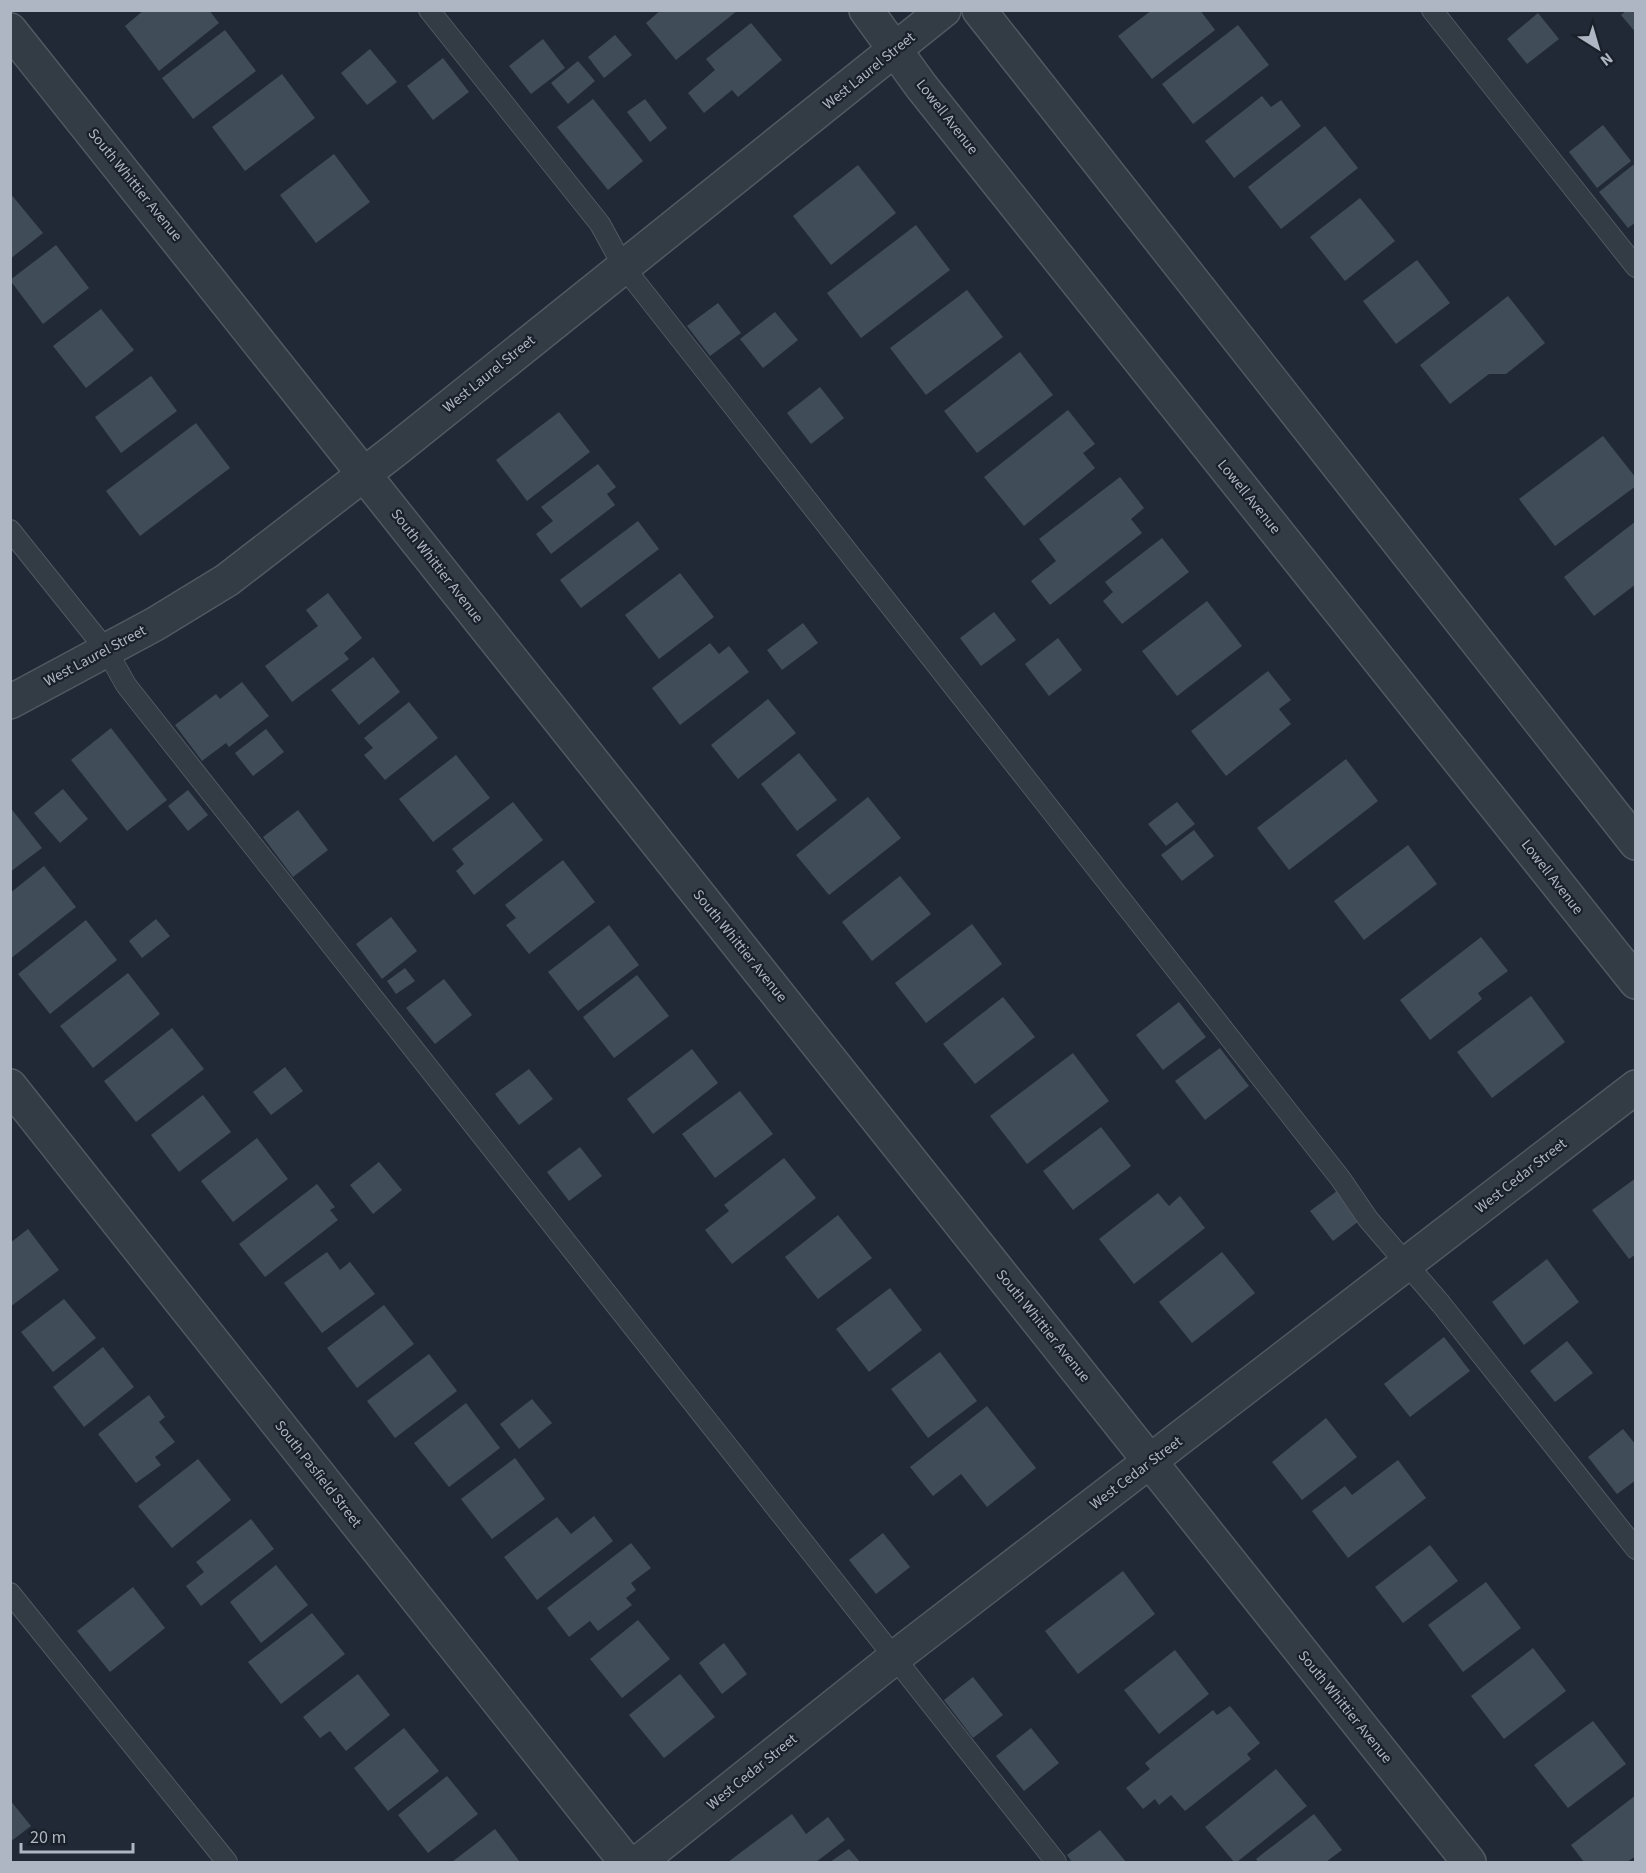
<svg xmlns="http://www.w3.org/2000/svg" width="1646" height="1873" font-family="'Source Sans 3',sans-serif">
	<rect width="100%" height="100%" fill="#202935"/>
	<g fill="#414c59">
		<path d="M144,10H209L219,23L159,71L125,26Z"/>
		<path d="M661,10H738L676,60L646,23Z"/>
		<path d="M1152,10H1200L1215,30L1152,79L1118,36Z"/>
		<path d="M1627,10H1636V33L1621,15Z"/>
		<path d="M1538,13L1559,39L1527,64L1507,39Z"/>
		<path d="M751,23L782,60L738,97L732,90L704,113L688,93L715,70L706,59Z"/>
		<path d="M1238,25L1269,65L1193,124L1162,84Z"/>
		<path d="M225,30L256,71L193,119L162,78Z"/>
		<path d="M615,35L632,55L604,78L588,57Z"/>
		<path d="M543,39L565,68L531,94L509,66Z"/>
		<path d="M370,49L397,82L367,105L341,73Z"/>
		<path d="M443,58L469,92L433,120L407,86Z"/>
		<path d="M578,61L595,81L568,104L551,83Z"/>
		<path d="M282,74L315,118L245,171L212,127Z"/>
		<path d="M1262,96L1271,107L1281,100L1301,126L1234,178L1205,141Z"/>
		<path d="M593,99L643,161L608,190L557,127Z"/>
		<path d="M645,99L667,128L650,142L627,112Z"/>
		<path d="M1603,125L1631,161L1597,188L1569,152Z"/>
		<path d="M1325,126L1358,168L1281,229L1248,187Z"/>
		<path d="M334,154L370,202L316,243L280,195Z"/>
		<path d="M858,165L896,213L831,265L793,216Z"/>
		<path d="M1633,165L1636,168V222L1628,228L1599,192Z"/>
		<path d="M10,193L43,233L10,259Z"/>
		<path d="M1360,198L1395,241L1345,281L1310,237Z"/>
		<path d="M916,225L950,270L861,338L827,293Z"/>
		<path d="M56,245L89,288L43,324L10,280Z"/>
		<path d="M1417,260L1450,303L1396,344L1363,301Z"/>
		<path d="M967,290L1003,337L926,395L890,348Z"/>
		<path d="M1508,296L1545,343L1506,374H1489L1450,404L1420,365Z"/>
		<path d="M718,303L741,333L710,356L687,326Z"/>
		<path d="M101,309L134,350L86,388L53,346Z"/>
		<path d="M775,312L798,340L763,368L740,339Z"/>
		<path d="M1020,352L1053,395L977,453L944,411Z"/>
		<path d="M151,376L177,411L121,453L95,417Z"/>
		<path d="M820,387L844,418L811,444L787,413Z"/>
		<path d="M1068,410L1095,444L1083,453L1095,468L1024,526L984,477Z"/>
		<path d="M559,412L590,452L527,501L496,460Z"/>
		<path d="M196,423L230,468L140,536L106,491Z"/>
		<path d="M1603,436L1636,478V486L1555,546L1519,499Z"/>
		<path d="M598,464L616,487L607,494L615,505L551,554L536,534L553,521L541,507Z"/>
		<path d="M1120,477L1144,508L1131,519L1142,533L1050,605L1031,581L1056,561L1039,539Z"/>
		<path d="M638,521L659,549L581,608L560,580Z"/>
		<path d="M1636,521V584L1594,616L1564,577Z"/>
		<path d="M1162,538L1189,572L1122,624L1103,601L1113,592L1105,582Z"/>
		<path d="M680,573L714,617L659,659L625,615Z"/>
		<path d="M328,593L362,638L344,653L349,659L292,702L265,666L318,626L306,610Z"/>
		<path d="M1207,601L1242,646L1177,696L1142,651Z"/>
		<path d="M994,612L1016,640L981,666L960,638Z"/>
		<path d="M803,623L818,643L782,670L767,650Z"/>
		<path d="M1058,638L1082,670L1049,696L1025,664Z"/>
		<path d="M710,643L719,654L729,646L749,672L680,725L652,688Z"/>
		<path d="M373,657L400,692L359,725L331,690Z"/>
		<path d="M1268,671L1291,700L1279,709L1291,724L1226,776L1191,731Z"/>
		<path d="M242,682L269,716L229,747L226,743L202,761L175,725L216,694L220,699Z"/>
		<path d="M768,699L796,733L738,779L711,745Z"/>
		<path d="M409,702L438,738L385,780L364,755L373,748L364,738Z"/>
		<path d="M111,728L167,800L127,831L71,760Z"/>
		<path d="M266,729L284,752L253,776L235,753Z"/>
		<path d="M799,753L837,800L797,831L761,784Z"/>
		<path d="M456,755L490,798L433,842L399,799Z"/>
		<path d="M1346,759L1378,801L1289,870L1257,828Z"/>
		<path d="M63,789L88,819L60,843L34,813Z"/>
		<path d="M188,790L208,815L188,831L168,806Z"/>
		<path d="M868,797L901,838L829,895L796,855Z"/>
		<path d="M513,802L543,840L474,895L456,871L464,864L452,849Z"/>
		<path d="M1177,802L1195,824L1166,846L1148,824Z"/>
		<path d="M10,807L42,848L10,872Z"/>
		<path d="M298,810L328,850L293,877L263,837Z"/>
		<path d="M1194,830L1214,856L1182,881L1161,855Z"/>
		<path d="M1408,845L1437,884L1364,940L1334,901Z"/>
		<path d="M563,860L595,902L529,954L506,925L516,918L505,905Z"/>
		<path d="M44,866L76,907L10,959V893Z"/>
		<path d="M900,876L931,914L872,961L842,922Z"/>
		<path d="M391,917L417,951L382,979L356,944Z"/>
		<path d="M156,919L170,936L142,958L129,941Z"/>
		<path d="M86,920L117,960L50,1014L18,974Z"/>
		<path d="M972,924L1002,964L926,1023L895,983Z"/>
		<path d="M609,925L639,965L578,1011L548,972Z"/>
		<path d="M1481,937L1508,971L1478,993L1482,999L1430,1040L1400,1000Z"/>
		<path d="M405,968L415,981L396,994L387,981Z"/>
		<path d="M128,973L160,1014L93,1068L60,1026Z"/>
		<path d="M637,975L669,1016L614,1058L583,1017Z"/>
		<path d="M444,979L472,1015L435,1044L406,1008Z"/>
		<path d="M1531,996L1565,1042L1492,1098L1457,1052Z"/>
		<path d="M1003,997L1035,1037L975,1084L943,1044Z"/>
		<path d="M1179,1002L1206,1037L1163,1070L1136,1035Z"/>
		<path d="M172,1028L204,1069L136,1122L104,1081Z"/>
		<path d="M1220,1048L1249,1086L1205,1120L1175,1081Z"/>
		<path d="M692,1049L718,1083L653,1134L627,1099Z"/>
		<path d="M1073,1053L1109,1101L1027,1164L990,1116Z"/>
		<path d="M285,1067L303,1091L271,1115L253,1092Z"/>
		<path d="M529,1069L553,1099L519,1125L495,1094Z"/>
		<path d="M740,1091L773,1134L715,1178L682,1134Z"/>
		<path d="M203,1095L231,1132L179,1172L151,1135Z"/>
		<path d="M1101,1127L1131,1166L1073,1210L1043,1171Z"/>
		<path d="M257,1138L288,1179L233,1222L201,1181Z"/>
		<path d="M580,1147L602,1176L569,1201L547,1172Z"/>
		<path d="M784,1158L816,1198L732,1264L705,1230L729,1211L724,1205Z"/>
		<path d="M379,1162L402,1190L373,1214L350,1185Z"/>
		<path d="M1636,1178V1254L1629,1259L1592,1210Z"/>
		<path d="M317,1184L335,1207L330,1210L338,1220L265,1277L239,1244Z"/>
		<path d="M1337,1191L1359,1221L1333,1241L1310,1211Z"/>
		<path d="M1158,1193L1169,1206L1180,1196L1205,1228L1134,1284L1099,1239Z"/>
		<path d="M838,1215L872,1258L818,1299L785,1257Z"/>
		<path d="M28,1229L59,1270L10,1307V1243Z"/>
		<path d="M327,1252L340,1270L350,1262L375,1294L322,1333L284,1283Z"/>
		<path d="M1222,1252L1255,1293L1192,1343L1159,1302Z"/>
		<path d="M1547,1259L1579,1302L1524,1345L1492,1302Z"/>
		<path d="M890,1288L922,1330L869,1372L836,1329Z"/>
		<path d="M64,1299L96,1338L53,1372L21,1332Z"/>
		<path d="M384,1305L414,1344L357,1388L327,1348Z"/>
		<path d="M1444,1337L1470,1371L1410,1417L1384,1384Z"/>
		<path d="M1567,1341L1593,1373L1555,1402L1530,1371Z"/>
		<path d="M103,1347L134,1387L84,1427L53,1387Z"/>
		<path d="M940,1352L977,1401L928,1438L891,1389Z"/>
		<path d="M429,1354L457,1391L395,1438L367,1401Z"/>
		<path d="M149,1395L165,1417L159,1422L175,1442L155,1457L161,1465L136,1483L98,1434Z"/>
		<path d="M532,1399L552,1423L519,1449L500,1424Z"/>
		<path d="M466,1403L500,1448L449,1487L414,1443Z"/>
		<path d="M987,1406L1036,1468L987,1507L961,1474L933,1496L910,1467Z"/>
		<path d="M1326,1418L1357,1457L1302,1500L1272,1462Z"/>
		<path d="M1623,1429L1636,1445V1480L1617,1494L1588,1457Z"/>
		<path d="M515,1458L545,1499L492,1539L461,1499Z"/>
		<path d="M198,1459L231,1500L172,1548L138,1506Z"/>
		<path d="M1398,1460L1426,1498L1348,1558L1312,1511L1345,1486L1352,1495Z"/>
		<path d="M594,1516L613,1541L537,1600L504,1557L557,1517L571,1534Z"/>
		<path d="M251,1519L274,1549L201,1606L186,1586L204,1572L196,1562Z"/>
		<path d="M883,1533L910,1567L876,1594L849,1560Z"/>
		<path d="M631,1543L651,1568L631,1583L636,1590L626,1598L632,1605L598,1631L590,1621L569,1637L547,1608Z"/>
		<path d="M1430,1545L1458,1581L1403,1623L1375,1587Z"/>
		<path d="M276,1565L308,1605L261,1643L230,1602Z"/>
		<path d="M1123,1571L1155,1614L1078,1674L1045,1631Z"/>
		<path d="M1486,1582L1521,1628L1463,1672L1428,1625Z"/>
		<path d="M133,1587L165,1628L110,1672L77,1631Z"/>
		<path d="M312,1613L345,1654L281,1704L248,1662Z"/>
		<path d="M638,1620L670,1659L622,1698L590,1659Z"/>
		<path d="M724,1643L747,1674L722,1694L699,1663Z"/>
		<path d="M1533,1648L1566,1691L1504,1739L1471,1696Z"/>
		<path d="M1175,1650L1209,1694L1159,1734L1124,1690Z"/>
		<path d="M358,1674L390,1715L346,1751L330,1731L320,1738L303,1717Z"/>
		<path d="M680,1674L715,1717L664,1758L629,1715Z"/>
		<path d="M973,1677L1003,1715L973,1738L944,1700Z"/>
		<path d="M1230,1706L1260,1743L1247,1754L1251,1759L1185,1811L1171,1795L1159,1805L1155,1799L1143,1809L1126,1788L1150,1769L1145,1763L1213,1710L1217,1715Z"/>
		<path d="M1593,1721L1626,1764L1568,1808L1534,1765Z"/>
		<path d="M404,1728L439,1771L388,1811L354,1768Z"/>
		<path d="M1031,1728L1059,1763L1024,1791L996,1756Z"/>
		<path d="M1276,1769L1307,1806L1237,1862H1234L1205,1827Z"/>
		<path d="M447,1776L478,1814L428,1853L398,1815Z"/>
		<path d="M1636,1795V1856L1627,1862H1584L1571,1845Z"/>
		<path d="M10,1800L31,1826L10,1842Z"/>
		<path d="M792,1814L806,1834L828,1817L845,1840L816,1862H728Z"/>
		<path d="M1314,1814L1342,1850L1326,1862H1258L1256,1859Z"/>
		<path d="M495,1829L520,1862H452Z"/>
		<path d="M1100,1830L1126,1862H1072L1067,1855Z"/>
		<path d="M849,1849L860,1862H830Z"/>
	</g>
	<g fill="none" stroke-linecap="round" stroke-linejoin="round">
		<defs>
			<g id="service">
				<path d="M429,10L600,224L623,266L653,304L1340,1178L1368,1219L1441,1304L1636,1549"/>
				<path d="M1432,10L1636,267"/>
				<path d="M10,530L107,651L126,685L1056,1862"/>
				<path d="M10,1593L227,1862"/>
			</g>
			<g id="minor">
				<path d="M866,10L921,86L1636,982"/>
				<path d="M979,10L1636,843"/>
				<path d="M10,30L1469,1862"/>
				<path d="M10,1086L626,1862"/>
				<path d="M639,1862L894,1658L1636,1087"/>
			</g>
			<path id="tertiary" d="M10,702L155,624L227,580L394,451L944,10"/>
		</defs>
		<use href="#service" stroke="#515963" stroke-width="22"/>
		<use href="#minor" stroke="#515963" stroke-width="36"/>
		<use href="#tertiary" stroke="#515963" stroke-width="36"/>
		<use href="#service" stroke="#333b45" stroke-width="20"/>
		<use href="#minor" stroke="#333b45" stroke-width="33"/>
		<use href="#tertiary" stroke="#333b45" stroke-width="33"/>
	</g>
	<g text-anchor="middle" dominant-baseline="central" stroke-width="4.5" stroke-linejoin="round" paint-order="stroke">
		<g font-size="15" fill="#adb6c2" stroke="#19202a">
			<text transform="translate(869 71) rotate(-39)">West Laurel Street</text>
			<text transform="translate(947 117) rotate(52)">Lowell Avenue</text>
			<text transform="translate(135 185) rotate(51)">South Whittier Avenue</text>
			<text transform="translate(489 374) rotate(-39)">West Laurel Street</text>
			<text transform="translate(1249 497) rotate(51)">Lowell Avenue</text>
			<text transform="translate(437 566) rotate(52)">South Whittier Avenue</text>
			<text transform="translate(95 656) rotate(-28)">West Laurel Street</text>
			<text transform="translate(1552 877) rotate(52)">Lowell Avenue</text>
			<text transform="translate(740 946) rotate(51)">South Whittier Avenue</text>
			<text transform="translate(1521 1176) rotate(-38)">West Cedar Street</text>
			<text transform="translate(1043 1326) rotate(51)">South Whittier Avenue</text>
			<text transform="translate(1136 1473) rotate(-37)">West Cedar Street</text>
			<text transform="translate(318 1474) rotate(52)">South Pasfield Street</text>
			<text transform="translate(1345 1707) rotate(51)">South Whittier Avenue</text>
			<text transform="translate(752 1772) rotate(-39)">West Cedar Street</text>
		</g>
	</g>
	<rect width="1646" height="1873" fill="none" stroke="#adb6c2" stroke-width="24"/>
	<g transform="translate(1598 48) rotate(143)" stroke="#19202a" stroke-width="4.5" paint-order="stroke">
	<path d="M0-4.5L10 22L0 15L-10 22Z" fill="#adb6c2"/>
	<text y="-9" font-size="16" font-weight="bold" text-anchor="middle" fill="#adb6c2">N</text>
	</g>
	<path d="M21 1843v9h112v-9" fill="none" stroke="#adb6c2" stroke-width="3"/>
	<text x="30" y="1843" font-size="18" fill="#adb6c2" stroke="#19202a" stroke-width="4.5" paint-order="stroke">20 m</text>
</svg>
